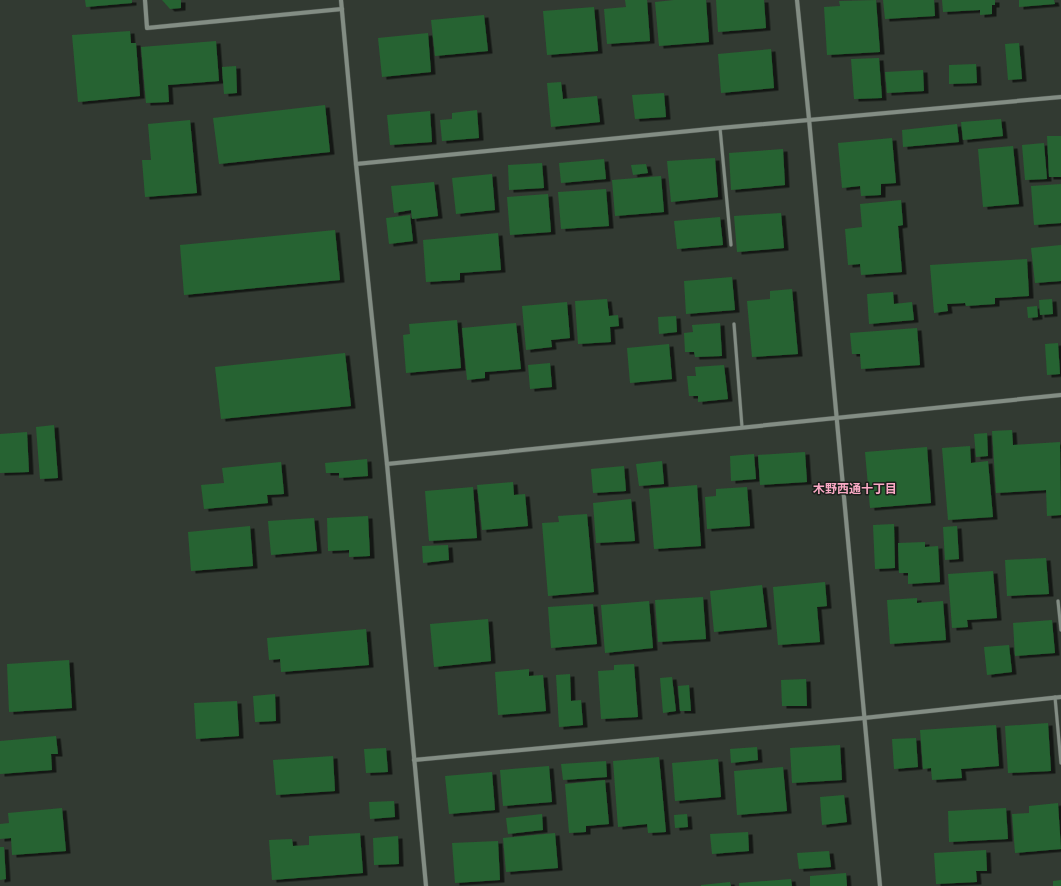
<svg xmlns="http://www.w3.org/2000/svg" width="1061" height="886" font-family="'Fira Sans','Noto Sans JP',sans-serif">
	<defs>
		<filter id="shadow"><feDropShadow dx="4.5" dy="2.5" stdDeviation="0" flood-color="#0009"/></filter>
	</defs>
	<rect width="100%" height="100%" fill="#323a32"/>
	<g fill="#266331" filter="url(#shadow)">
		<path d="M85,0H132V3L86,7Z"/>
		<path d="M162,0H181V8L170,9Z"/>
		<path d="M625,0H647L650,41L607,44L604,9L626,7Z"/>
		<path d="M674,0H706L709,42L659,46L655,2Z"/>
		<path d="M716,0H764L766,28L718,32Z"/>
		<path d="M876,0L880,52L827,55L824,7L840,6L839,1Z"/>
		<path d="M883,0H934L935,16L885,19Z"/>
		<path d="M942,0H995V5H992V14L980,15V10L943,12Z"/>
		<path d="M1019,0H1054L1055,4L1019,7Z"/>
		<path d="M594,7L598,51L547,55L543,11Z"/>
		<path d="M484,15L488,51L435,56L431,20Z"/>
		<path d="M130,31L131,43H136L140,96L78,102L72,35Z"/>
		<path d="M428,33L431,72L382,77L378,38Z"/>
		<path d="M216,41L219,81L168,85L169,102L146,103L141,47Z"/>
		<path d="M1019,43L1022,79L1008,80L1005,44Z"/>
		<path d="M771,49L774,88L721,93L718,54Z"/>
		<path d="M879,58L882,98L854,99L851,59Z"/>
		<path d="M976,64L977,83L949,84V65Z"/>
		<path d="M236,66L237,93L224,94L222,67Z"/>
		<path d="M923,70L924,91L887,93L885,72Z"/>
		<path d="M561,82L563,99L597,96L600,122L551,127L547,83Z"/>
		<path d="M664,93L666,117L635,119L632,95Z"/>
		<path d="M325,105L330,152L219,164L213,118Z"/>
		<path d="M477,110L479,138L442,141L440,120L452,119V113Z"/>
		<path d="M430,111L432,142L390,145L387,115Z"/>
		<path d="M1001,119L1003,136L963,140L961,122Z"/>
		<path d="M190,120L197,193L145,197L142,160H151L148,124Z"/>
		<path d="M957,124L959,142L903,147L902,130Z"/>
		<path d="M1047,136H1061V177H1049Z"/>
		<path d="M892,138L896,183L881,184V195L861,196L860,186L842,188L838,143Z"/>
		<path d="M1044,143L1047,179L1025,180L1022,145Z"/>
		<path d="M1013,146L1019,204L983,207L978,149Z"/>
		<path d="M783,149L785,185L731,190L729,153Z"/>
		<path d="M715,158L718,197L671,202L667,161Z"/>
		<path d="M604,159L606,179L561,183L559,163Z"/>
		<path d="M542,163L544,188L509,190L508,165Z"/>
		<path d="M646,164L648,173L633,175L631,165Z"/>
		<path d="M492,174L495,210L456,214L452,178Z"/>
		<path d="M661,176L664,212L615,216L612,180Z"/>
		<path d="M434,182L438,216L412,219L411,210L394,213L391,186Z"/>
		<path d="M1061,184V223L1034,225L1031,186Z"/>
		<path d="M606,189L609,226L561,229L558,192Z"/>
		<path d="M548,194L551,232L510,235L507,197Z"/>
		<path d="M901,200L903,225L898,226L902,272L861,275L860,264L848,265L845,229L862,227L860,204Z"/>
		<path d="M781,213L784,248L737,252L734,216Z"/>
		<path d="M410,215L413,241L389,244L386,218Z"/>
		<path d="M720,217L723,245L677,249L674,221Z"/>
		<path d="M335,230L340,280L184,295L180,245Z"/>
		<path d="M498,233L501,270L460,273V280L426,282L423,240Z"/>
		<path d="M1061,245V281L1035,283L1031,248Z"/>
		<path d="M1027,259L1029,296L995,298V304L966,306L965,303L947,304L948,311L934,313L930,265Z"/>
		<path d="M732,277L735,310L686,314L684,281Z"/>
		<path d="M792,289L798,354L752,357L747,301L770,299V291Z"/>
		<path d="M893,292L894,304L912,302L914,320L869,324L867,294Z"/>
		<path d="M607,299L609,316L618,315L619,326L610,327L611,342L578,344L575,301Z"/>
		<path d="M1052,299L1053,314L1040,315L1039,300Z"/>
		<path d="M567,302L570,338L551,340L552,347L526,350L522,306Z"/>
		<path d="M1037,306L1038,317L1028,318L1027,307Z"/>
		<path d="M676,316L677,332L659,334L658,317Z"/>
		<path d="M457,320L461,368L406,373L403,335L410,334L409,324Z"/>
		<path d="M516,323L521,369L485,372V378L467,380L462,328Z"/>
		<path d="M720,323L722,356L695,357L694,352H685L684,333L693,332L692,325Z"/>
		<path d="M917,328L920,365L861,369L860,354H852L850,333Z"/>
		<path d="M1058,343L1060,374L1047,375L1045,344Z"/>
		<path d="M669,344L672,379L630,383L627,348Z"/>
		<path d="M345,353L351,406L221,419L215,367Z"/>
		<path d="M550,363L552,387L530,389L528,365Z"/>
		<path d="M724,365L728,399L698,402V396H689L687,376H696L695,367Z"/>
		<path d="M54,425L58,478L40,479L36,427Z"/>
		<path d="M1012,430L1013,445L1060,442L1061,515L1047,516L1046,490L996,493L992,431Z"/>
		<path d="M27,432L29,472L0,473V434Z"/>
		<path d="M987,433L988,456L976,457L974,434Z"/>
		<path d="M970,446L971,463L988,461L993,517L948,520L942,448Z"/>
		<path d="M927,447L931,503L870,508L865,452Z"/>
		<path d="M805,452L807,482L760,485L758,455Z"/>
		<path d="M754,454L756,479L731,481L730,456Z"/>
		<path d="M367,459L368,476L339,478V473H326L325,463Z"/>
		<path d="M662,461L664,484L639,486L636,464Z"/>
		<path d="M281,462L284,494L267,495L268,503L204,509L201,485L224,483L222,468Z"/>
		<path d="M624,466L626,491L593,493L591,469Z"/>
		<path d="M513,482L514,495L525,494L528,526L482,530L477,485Z"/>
		<path d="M697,485L701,546L654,549L649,489Z"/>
		<path d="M473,487L477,538L429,541L425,491Z"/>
		<path d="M747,487L750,526L707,529L705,497L716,496V489Z"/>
		<path d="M631,499L635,541L596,543L593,503Z"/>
		<path d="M587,514L594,592L548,596L542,523L559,522L558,516Z"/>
		<path d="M368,516L370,556L349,557V550L328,551L327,518Z"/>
		<path d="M314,518L317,551L271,555L268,521Z"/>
		<path d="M894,524L895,568L875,569L873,525Z"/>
		<path d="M250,526L253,566L191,571L188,532Z"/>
		<path d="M957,526L959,559L945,560L943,527Z"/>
		<path d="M925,542V547L938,546L940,582L908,584V573H899L898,543Z"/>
		<path d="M448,545L449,560L423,563L422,546Z"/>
		<path d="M1046,558L1049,594L1007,596L1005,560Z"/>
		<path d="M993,571L997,618L967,620L968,627L952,628L948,574Z"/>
		<path d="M825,582L827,606L817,607L820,642L778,645L773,587Z"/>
		<path d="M762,585L767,627L714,632L710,591Z"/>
		<path d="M703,597L706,639L658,642L655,600Z"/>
		<path d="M917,598V603L943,601L946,640L890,644L887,600Z"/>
		<path d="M649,601L653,648L605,653L601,605Z"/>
		<path d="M593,604L597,644L551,648L548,607Z"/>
		<path d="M488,619L491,661L434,667L430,624Z"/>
		<path d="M1052,620L1055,653L1015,656L1013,623Z"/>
		<path d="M366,629L369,665L281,672L280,659L269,660L267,638Z"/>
		<path d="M1009,645L1012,672L987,675L984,647Z"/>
		<path d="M69,660L72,708L9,712L7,664Z"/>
		<path d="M634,664L638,717L601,719L598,671L614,670V665Z"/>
		<path d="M529,669V676L543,675L546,711L498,715L495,672Z"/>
		<path d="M570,674L571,701L581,700L583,725L559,727L556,675Z"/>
		<path d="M672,677L676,711L663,713L660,678Z"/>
		<path d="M806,679L807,706H782L781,680Z"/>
		<path d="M689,685L691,711H680L678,686Z"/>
		<path d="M275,694L276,721L255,722L253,696Z"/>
		<path d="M237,701L239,736L196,739L194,703Z"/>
		<path d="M1048,723L1051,771L1008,773L1005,726Z"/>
		<path d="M996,725L999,766L961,769L962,778L932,780L931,768L923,769L920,730Z"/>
		<path d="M56,736L58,754H51L52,770L0,774V741Z"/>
		<path d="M916,738L918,767L894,769L892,739Z"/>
		<path d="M840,745L842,780L792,783L790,748Z"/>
		<path d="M757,747L758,760L731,763L730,749Z"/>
		<path d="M386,748L388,772L366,773L364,749Z"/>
		<path d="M333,756L335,791L276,795L273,760Z"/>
		<path d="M659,757L666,832L648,833L647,824L618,827L613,761Z"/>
		<path d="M718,759L721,797L675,801L672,763Z"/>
		<path d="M606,761L607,777L563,780L561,764Z"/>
		<path d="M549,766L552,802L503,806L500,770Z"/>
		<path d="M783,767L787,811L737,815L734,771Z"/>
		<path d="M492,772L495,810L449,814L445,776Z"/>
		<path d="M605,780L609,824L586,826V832L569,833L565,784Z"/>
		<path d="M844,795L847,822L822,825L820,797Z"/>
		<path d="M394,801L395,817L370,819L369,802Z"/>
		<path d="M1058,803L1061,849L1015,853L1012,814L1029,813V806Z"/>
		<path d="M62,808L66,851L12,855L11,838L0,839V824L9,823L8,813Z"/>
		<path d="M1006,808L1008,839L949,842L948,811Z"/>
		<path d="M542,814L543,830L508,834L506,818Z"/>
		<path d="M687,814L688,827L675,828L674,815Z"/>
		<path d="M748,832L749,851L712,854L710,834Z"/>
		<path d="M360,833L363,873L272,880L269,840L292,839L293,846L309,845V836Z"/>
		<path d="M555,833L558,868L506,872L503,838Z"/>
		<path d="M398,836L399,864L374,865L373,838Z"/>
		<path d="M498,841L500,880L455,883L452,843Z"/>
		<path d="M0,847H4L6,879L0,880Z"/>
		<path d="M986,850L987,871H976L977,882L936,884L934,853Z"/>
		<path d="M829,851L831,867L799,869L797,853Z"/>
		<path d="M846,873L847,886H810V876Z"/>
		<path d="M791,879L792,886H739V883Z"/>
		<path d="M1061,880V886H1053V881Z"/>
		<path d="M730,882L731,886H701V885Z"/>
	</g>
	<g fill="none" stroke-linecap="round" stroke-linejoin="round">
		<defs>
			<g id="lane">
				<path d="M720,128L731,245"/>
				<path d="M734,324L742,427"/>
				<path d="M1058,601L1061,630"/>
				<path d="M1055,697L1061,763"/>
			</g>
			<g id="street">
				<path d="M145,0L147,28L342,9"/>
				<path d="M341,0L356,164L387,464L426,886"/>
				<path d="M797,0L809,119L880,886"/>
				<path d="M356,164L720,128L1061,97"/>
				<path d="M387,464L1061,395"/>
				<path d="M414,760L864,718L1061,697"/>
			</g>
		</defs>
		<use href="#lane" stroke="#4f5650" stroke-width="4"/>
		<use href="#street" stroke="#4f5650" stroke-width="5"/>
		<use href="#lane" stroke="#838d84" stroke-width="3"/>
		<use href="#street" stroke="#838d84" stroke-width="4"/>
	</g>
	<g text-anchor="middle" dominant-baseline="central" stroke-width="3" stroke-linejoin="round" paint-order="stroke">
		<g font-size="12" font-weight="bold" fill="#faa9c5" stroke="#1c201c">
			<text x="855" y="489">木野西通十丁目</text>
		</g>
	</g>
</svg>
